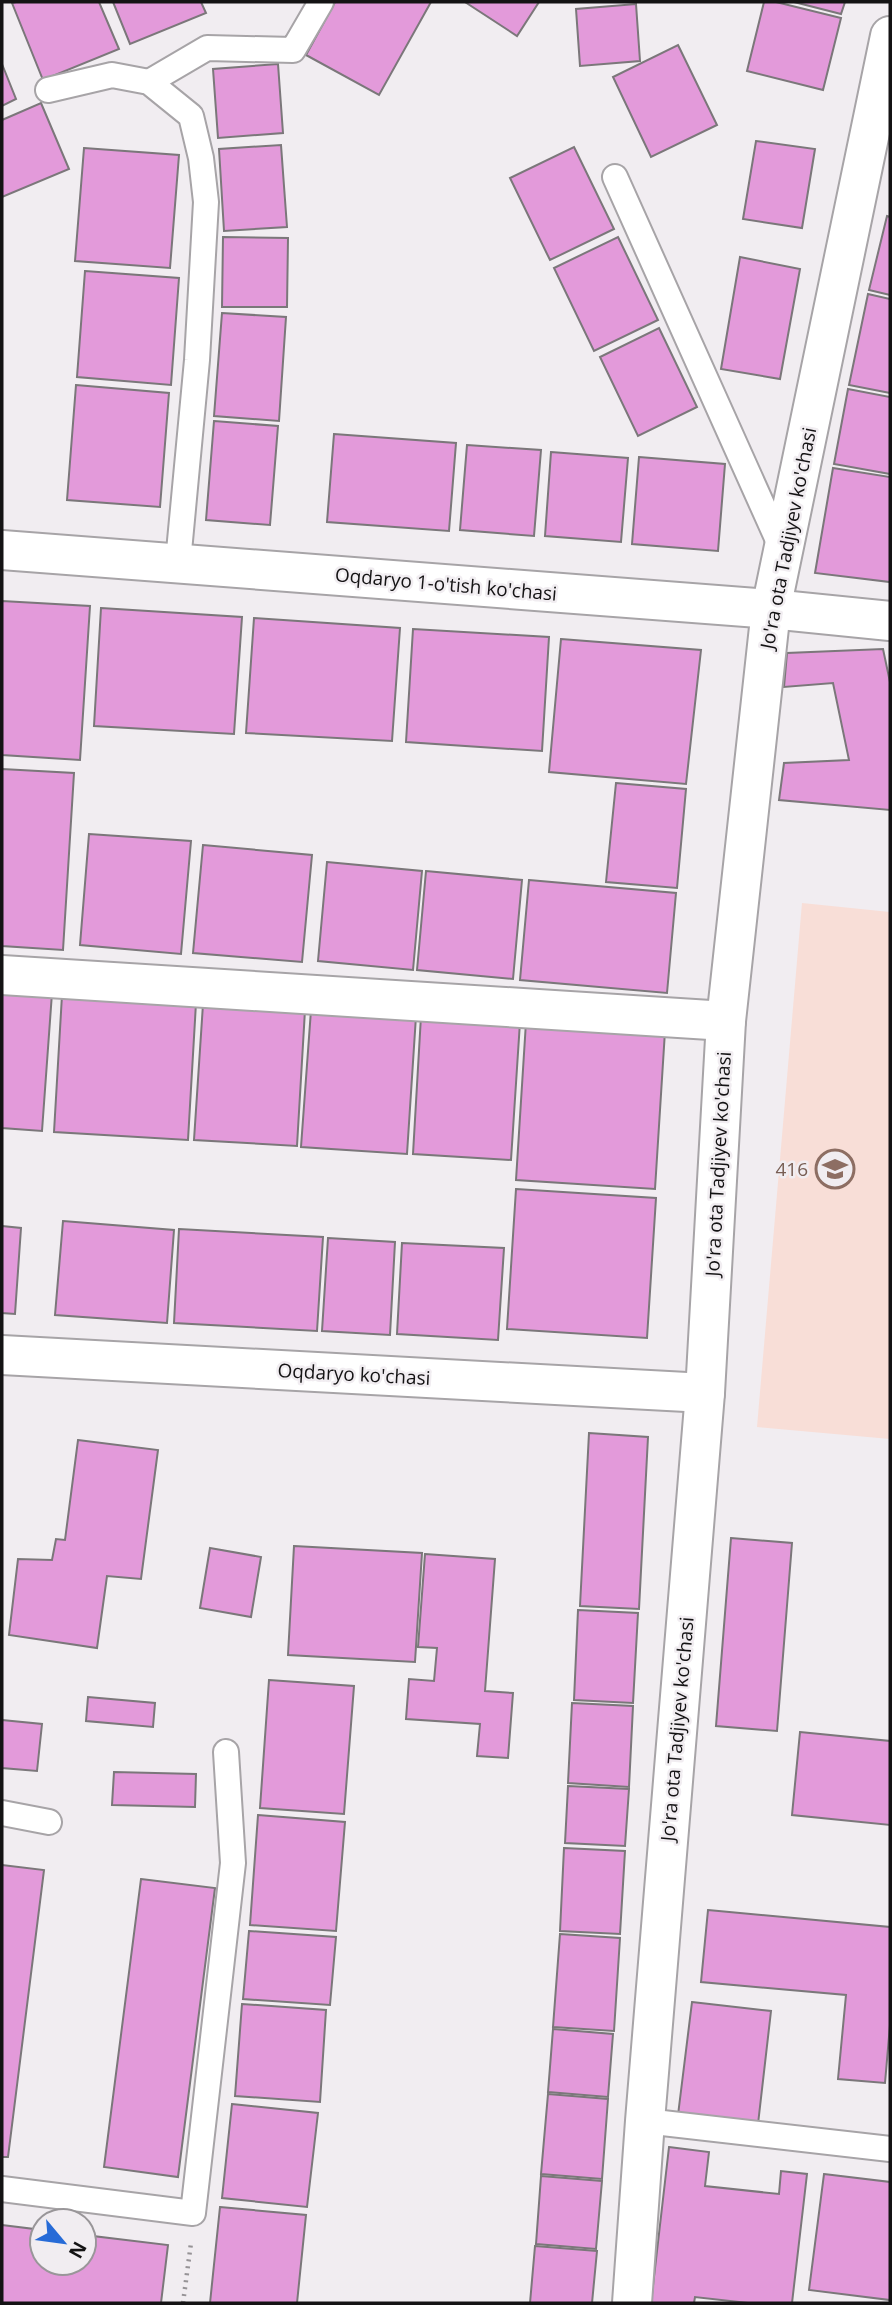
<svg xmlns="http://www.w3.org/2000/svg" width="892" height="2305" font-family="'Open Sans',sans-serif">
	<rect width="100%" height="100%" fill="#f1edf1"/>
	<path fill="#f8ded7" d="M802,903L890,912V1439L757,1427Z"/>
	<g fill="#e39ada" stroke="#7b777a" stroke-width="2">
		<path d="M16,2H99L119,49L43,80L12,3Z"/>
		<path d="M113,2H201L206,13L130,44Z"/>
		<path d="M335,2H431L379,95L306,55Z"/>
		<path d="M465,2H539L517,36Z"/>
		<path d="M764,2H776L841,18L823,90L747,71Z"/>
		<path d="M794,2H845L841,14Z"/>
		<path d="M636,4L640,61L580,66L576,9Z"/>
		<path d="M678,45L717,125L651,157L613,77Z"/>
		<path d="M2,64L16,99L2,106Z"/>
		<path d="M278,64L283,133L218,138L213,69Z"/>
		<path d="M41,103L69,169L2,197V120Z"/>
		<path d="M756,141L815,149L802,228L743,219Z"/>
		<path d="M281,145L287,227L224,231L219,149Z"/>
		<path d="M574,147L614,229L550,260L510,178Z"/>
		<path d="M84,148L179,155L170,268L75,261Z"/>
		<path d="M887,216L890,217V295L869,290Z"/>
		<path d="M223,237L288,238L287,307H222Z"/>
		<path d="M618,237L658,320L594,351L554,268Z"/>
		<path d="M740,257L800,269L780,379L721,369Z"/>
		<path d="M85,271L179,278L171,385L77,377Z"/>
		<path d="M868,294L890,299V393L849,385Z"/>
		<path d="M222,313L286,317L279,421L214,416Z"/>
		<path d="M659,328L697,407L638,436L600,357Z"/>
		<path d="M76,385L169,393L160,507L67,500Z"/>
		<path d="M848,389L890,397V474L834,464Z"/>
		<path d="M214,421L278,426L270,525L206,520Z"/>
		<path d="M334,434L456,443L449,531L327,522Z"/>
		<path d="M467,445L541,450L534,536L460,530Z"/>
		<path d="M551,452L628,458L621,542L545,536Z"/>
		<path d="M639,457L725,464L718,551L632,544Z"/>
		<path d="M833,468L890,477V582L815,573Z"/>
		<path d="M2,601L90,606L80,760L2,755Z"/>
		<path d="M101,608L242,617L234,734L94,726Z"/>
		<path d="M254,618L400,628L392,741L246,733Z"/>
		<path d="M413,629L549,637L542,751L406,742Z"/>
		<path d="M561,639L701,650L686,784L549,772Z"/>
		<path d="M883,649L890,682V810L779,800L784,763L849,760L833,683L784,687L787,653Z"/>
		<path d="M2,769L74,773L63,950L2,946Z"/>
		<path d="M616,783L686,789L677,888L606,882Z"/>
		<path d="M89,834L191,841L181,954L80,945Z"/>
		<path d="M203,845L312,855L302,962L193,953Z"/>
		<path d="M327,862L422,871L413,970L318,961Z"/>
		<path d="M426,871L522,880L513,979L417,970Z"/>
		<path d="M529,880L676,893L667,993L520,980Z"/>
		<path d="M2,990L52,993L42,1131L2,1128Z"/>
		<path d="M62,995L196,1003L188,1140L54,1132Z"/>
		<path d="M203,1004L305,1010L297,1146L194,1140Z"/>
		<path d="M311,1010L416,1016L407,1154L301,1147Z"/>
		<path d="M421,1016L520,1022L511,1160L413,1154Z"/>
		<path d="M526,1022L665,1031L655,1189L516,1180Z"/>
		<path d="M516,1189L656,1198L647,1338L507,1329Z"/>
		<path d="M63,1221L174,1230L167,1323L55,1315Z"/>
		<path d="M2,1226L21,1228L15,1314L2,1313Z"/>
		<path d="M179,1229L323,1237L317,1331L174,1323Z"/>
		<path d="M328,1238L395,1242L390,1335L322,1331Z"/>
		<path d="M402,1243L504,1248L498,1340L397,1334Z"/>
		<path d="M589,1433L648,1437L639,1609L580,1606Z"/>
		<path d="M78,1440L158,1450L141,1579L107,1576L97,1648L9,1635L18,1559L52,1560L56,1539L65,1540Z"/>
		<path d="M731,1538L792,1543L777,1731L716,1726Z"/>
		<path d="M294,1546L422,1553L415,1662L288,1655Z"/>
		<path d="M210,1548L261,1557L251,1617L200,1608Z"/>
		<path d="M425,1554L495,1559L485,1691L513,1693L508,1758L477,1756L480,1724L406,1719L409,1679L434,1681L437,1648L418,1647Z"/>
		<path d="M578,1610L638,1613L633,1703L574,1700Z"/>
		<path d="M269,1680L354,1686L344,1814L260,1808Z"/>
		<path d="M88,1697L155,1703L153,1727L86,1721Z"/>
		<path d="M572,1703L633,1706L629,1787L568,1783Z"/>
		<path d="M2,1720L42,1724L37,1771L2,1768Z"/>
		<path d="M800,1732L890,1741V1825L792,1815Z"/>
		<path d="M114,1772L196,1774L195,1807L112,1805Z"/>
		<path d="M568,1786L629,1789L625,1846L565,1843Z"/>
		<path d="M258,1815L345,1822L336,1931L250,1925Z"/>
		<path d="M564,1848L625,1851L620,1934L560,1931Z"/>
		<path d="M2,1865L44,1870L8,2157H2Z"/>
		<path d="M141,1879L215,1888L178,2177L104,2167Z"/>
		<path d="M708,1910L890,1927V2025L885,2083L838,2079L846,1995L701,1982Z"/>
		<path d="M249,1931L336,1937L330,2005L243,1999Z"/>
		<path d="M560,1934L620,1938L614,2031L553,2027Z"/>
		<path d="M692,2002L771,2011L758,2124L678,2115Z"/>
		<path d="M242,2004L326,2010L320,2102L235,2096Z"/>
		<path d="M553,2029L613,2034L608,2097L548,2092Z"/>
		<path d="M548,2094L608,2099L602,2179L541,2174Z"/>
		<path d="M232,2104L318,2113L307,2207L222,2198Z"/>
		<path d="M669,2147L709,2152L705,2186L779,2194L781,2171L807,2174L792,2303H748L695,2297L694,2303H651Z"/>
		<path d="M824,2174L890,2182V2300L809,2290Z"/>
		<path d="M541,2176L602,2181L596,2249L536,2244Z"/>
		<path d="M220,2207L306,2215L297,2303H210Z"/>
		<path d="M2,2225L42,2230V2263H84V2235L168,2245L161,2303H2Z"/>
		<path d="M535,2246L597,2251L592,2303H530Z"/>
	</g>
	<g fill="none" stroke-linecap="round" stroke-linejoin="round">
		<defs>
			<g id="lane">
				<path d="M149,82L207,48L293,50L321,2"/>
				<path d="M48,90L112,75L149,82L191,116L201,158L206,202L197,360L178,562"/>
				<path d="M615,177L782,549"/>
				<path d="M2,1813L49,1822"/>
				<path d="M645,2121L890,2149"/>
				<path d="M2,2189L193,2213L233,1863L226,1752"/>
			</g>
			<g id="street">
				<path d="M2,550L771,609L890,621"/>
				<path d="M2,975L726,1021"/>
				<path d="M2,1355L705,1393"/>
				<path d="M632,2303L645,2121L705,1393L726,1021L771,609L890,36"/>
			</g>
		</defs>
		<use href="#lane" stroke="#a7a4a7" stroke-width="28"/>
		<use href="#street" stroke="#a7a4a7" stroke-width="42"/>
		<path stroke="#969396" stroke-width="4.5" stroke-dasharray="2 5" stroke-linecap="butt" d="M183,2303L191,2243"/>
		<use href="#lane" stroke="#fff" stroke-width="24"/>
		<use href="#street" stroke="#fff" stroke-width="38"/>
	</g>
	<defs>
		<symbol id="school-ring" viewBox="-11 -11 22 22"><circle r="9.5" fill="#f1edf1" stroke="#8d6e63" stroke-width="1.5"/><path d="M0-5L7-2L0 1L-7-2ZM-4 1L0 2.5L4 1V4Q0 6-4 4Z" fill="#8d6e63"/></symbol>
	</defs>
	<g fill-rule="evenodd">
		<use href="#school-ring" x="813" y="1147" width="44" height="44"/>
	</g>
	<g text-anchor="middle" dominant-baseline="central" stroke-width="5" stroke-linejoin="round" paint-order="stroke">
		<g font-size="19" fill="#141314" stroke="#f1edf1">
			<text transform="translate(788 538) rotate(-79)">Jo'ra ota Tadjiyev ko'chasi</text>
			<text transform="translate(446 584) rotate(5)">Oqdaryo 1-o'tish ko'chasi</text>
			<text transform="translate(718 1164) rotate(-87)">Jo'ra ota Tadjiyev ko'chasi</text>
			<text transform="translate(354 1374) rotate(3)">Oqdaryo ko'chasi</text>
			<text transform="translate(677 1729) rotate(-85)">Jo'ra ota Tadjiyev ko'chasi</text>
		</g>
		<g font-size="19" fill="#785e54" stroke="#f1edf1" text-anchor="end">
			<text x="808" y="1169">416</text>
		</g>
	</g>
	<rect width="892" height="2305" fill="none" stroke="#141314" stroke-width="7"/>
	<g transform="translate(63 2242) rotate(119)"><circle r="33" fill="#f1edf1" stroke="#999699" stroke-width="2"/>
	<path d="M0-5L12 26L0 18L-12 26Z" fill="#276bd7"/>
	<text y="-10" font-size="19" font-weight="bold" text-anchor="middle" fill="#141314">N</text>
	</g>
</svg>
